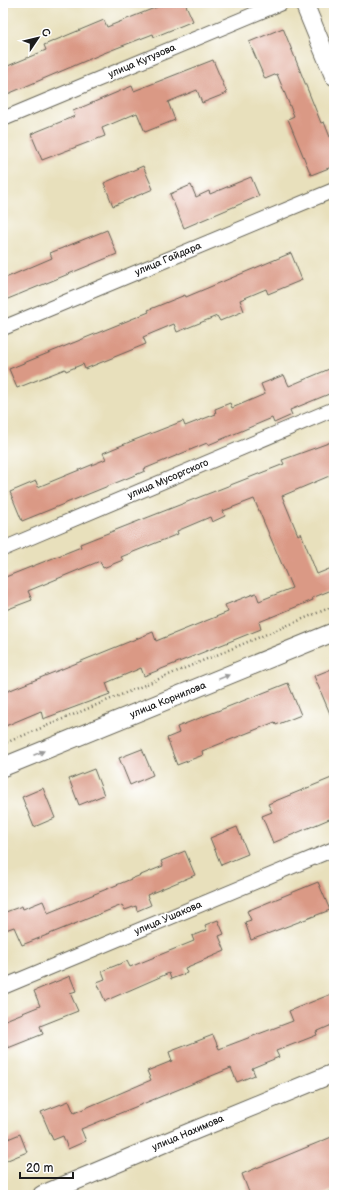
<svg xmlns="http://www.w3.org/2000/svg" width="337" height="1198" font-family="'Balsamiq Sans',sans-serif">
	<rect width="100%" height="100%" fill="#fff"/>
	<filter id="ink" filterUnits="userSpaceOnUse"><feTurbulence type="fractalNoise" baseFrequency=".025" numOctaves="2"/><feDisplacementMap in="SourceGraphic" scale="8" xChannelSelector="R" yChannelSelector="G"/><feConvolveMatrix kernelMatrix="1 2 1 2 8 2 1 2 1" color-interpolation-filters="sRGB"/></filter>
	<filter id="wash" filterUnits="userSpaceOnUse"><feTurbulence type="fractalNoise" baseFrequency=".012" numOctaves="4" result="noise"/><feDisplacementMap in="SourceGraphic" scale="16" xChannelSelector="R" yChannelSelector="G"/><feGaussianBlur stdDeviation="0.9" result="paint"/><feColorMatrix in="noise" values="0 0 0 0 0 0 0 0 0 0 0 0 0 0 0 0 0 1.4 0 .05"/><feComposite in="paint" operator="in"/></filter>
	<g filter="url(#wash)">
		<rect width="100%" height="100%" fill="#e8e0bc"/>
		<g id="blocks">
			<g fill="#da9985">
				<path d="M167,3H185L193,21L154,37L153,34L104,53L3,96V68L46,50L44,45L104,20L107,27Z"/>
				<path d="M283,28L321,123L324,122L334,147V166L311,175L288,119L294,116L277,74L265,79L249,42Z"/>
				<path d="M213,60L227,93L202,103L197,90L168,102L175,120L145,132L137,113L102,128L105,136L42,160L31,134L75,116L73,111L132,86L134,91Z"/>
				<path d="M143,166L153,189L113,206L104,183Z"/>
				<path d="M251,177L259,196L184,228L170,194L191,185L196,197L209,191L210,194Z"/>
				<path d="M107,230L117,254L3,301V279L52,258L50,253Z"/>
				<path d="M291,253L302,280L268,294L266,289L240,300L244,311L220,321L217,316L177,332L174,324L143,337L146,344L85,369L83,364L66,371L65,369L17,388L9,369L149,312L148,310L185,295L186,297Z"/>
				<path d="M334,367V392L290,410L292,415L274,423L272,418L208,445L207,443L144,469L145,471L22,521L10,492L36,481L38,487L106,459L103,453L132,441L183,421L185,426L216,414L215,409L230,403L232,408L265,394L261,384L284,375L289,386Z"/>
				<path d="M334,441V474L282,496L298,535L301,533L317,574L334,567V589L312,598L313,600L259,622L261,629L144,676L141,668L106,683L110,694L43,719L41,711L3,727V693L153,632L156,641L228,612L225,605L256,593L259,601L292,588L254,499L223,511L225,516L212,522L210,517L177,531L178,534L121,557L123,560L103,568L100,561L28,591L32,600L3,611V578L81,547L80,544L284,464L282,460Z"/>
				<path d="M334,668V723L314,676Z"/>
				<path d="M288,683L301,715L276,725L275,722L202,751L203,755L177,765L167,738L179,733L177,727Z"/>
				<path d="M142,749L153,775L130,785L119,758Z"/>
				<path d="M94,769L104,795L79,805L69,779Z"/>
				<path d="M334,777V817L273,843L262,816L272,812L268,804Z"/>
				<path d="M43,788L55,818L34,827L22,797Z"/>
				<path d="M237,827L248,854L221,865L210,838Z"/>
				<path d="M185,851L195,875L147,895L151,905L137,911L136,906L125,910L122,905L22,945L14,927L3,931V913L22,906L23,909L43,901L48,913L163,866L161,861Z"/>
				<path d="M318,882L330,910L251,940L245,922L251,920L247,911Z"/>
				<path d="M218,920L224,934L219,936L225,951L185,968L187,973L171,979L169,973L105,1001L97,982L105,979L102,971L127,961L130,967L194,941L192,936L207,930L205,925Z"/>
				<path d="M70,976L76,991L70,993L78,1011L40,1026L43,1034L8,1048L3,1035V1021L40,1006L34,991Z"/>
				<path d="M334,993V1024L316,1032L317,1035L276,1051L279,1057L252,1068L255,1075L237,1082L231,1068L81,1129L86,1141L68,1149L63,1136L53,1140L41,1112L69,1101L74,1113L151,1080L147,1071L172,1061L169,1052L213,1035L219,1049L293,1021L289,1011Z"/>
				<path d="M20,1134L27,1152L3,1162V1141Z"/>
				<path d="M334,1136V1190L322,1195H250L242,1174Z"/>
			</g>
		</g>
	</g>
	<g filter="url(#ink)">
		<use href="#blocks" fill-opacity="0" stroke="#636154" stroke-width="1"/>
		<g fill="none" stroke-linecap="round" stroke-linejoin="round">
			<defs>
				<g id="minor">
					<path d="M3,119L281,3"/>
					<path d="M3,328L334,190"/>
					<path d="M3,549L334,409"/>
					<path d="M3,987L334,849"/>
				</g>
				<g id="tertiary">
					<path d="M304,3L334,76"/>
					<path d="M3,767L334,632"/>
					<path d="M42,1195L181,1136L334,1073"/>
				</g>
			</defs>
			<use href="#minor" stroke="#636154" stroke-width="16"/>
			<use href="#tertiary" stroke="#636154" stroke-width="20"/>
			<path stroke="#636154" stroke-width="2.5" stroke-dasharray="1 3" stroke-linecap="butt" d="M3,744L334,606"/>
			<use href="#minor" stroke="#fff" stroke-width="14"/>
			<use href="#tertiary" stroke="#fff" stroke-width="18"/>
		</g>
		<defs><path id="oneway-solid" d="M-6-.8H1V-3.2L6.5 0L1 3.2V.8H-6Z"/></defs>
		<g fill="#999">
			<use href="#oneway-solid" transform="translate(224 677) rotate(-22)"/>
			<use href="#oneway-solid" transform="translate(39 753) rotate(-22)"/>
		</g>
	</g>
	<g text-anchor="middle" dominant-baseline="central" stroke-width="3" stroke-linejoin="round" paint-order="stroke">
		<g font-size="10" fill="#1c1c1c" stroke="#fff">
			<text transform="translate(142 61) rotate(-23)">улица Кутузова</text>
			<text transform="translate(168 259) rotate(-23)">улица Гайдара</text>
			<text transform="translate(168 479) rotate(-23)">улица Мусоргского</text>
			<text transform="translate(168 700) rotate(-22)">улица Корнилова</text>
			<text transform="translate(168 918) rotate(-23)">улица Ушакова</text>
			<text transform="translate(188 1133) rotate(-23)">улица Нахимова</text>
		</g>
	</g>
	<rect width="337" height="1198" fill="none" stroke="#fff" stroke-width="16"/>
	<g transform="translate(38 38) rotate(55)" stroke="#ffffff" stroke-width="3" paint-order="stroke">
	<path d="M0-3L7 15L0 10L-7 15Z" fill="#1c1c1c"/>
	<text y="-6" font-size="11" font-weight="bold" text-anchor="middle" fill="#1c1c1c">С</text>
	</g>
	<path d="M20 1172v6h53v-6" fill="none" stroke="#1c1c1c" stroke-width="2"/>
	<text x="26" y="1172" font-size="12" fill="#1c1c1c" stroke="#ffffff" stroke-width="3" paint-order="stroke">20 m</text>
</svg>
